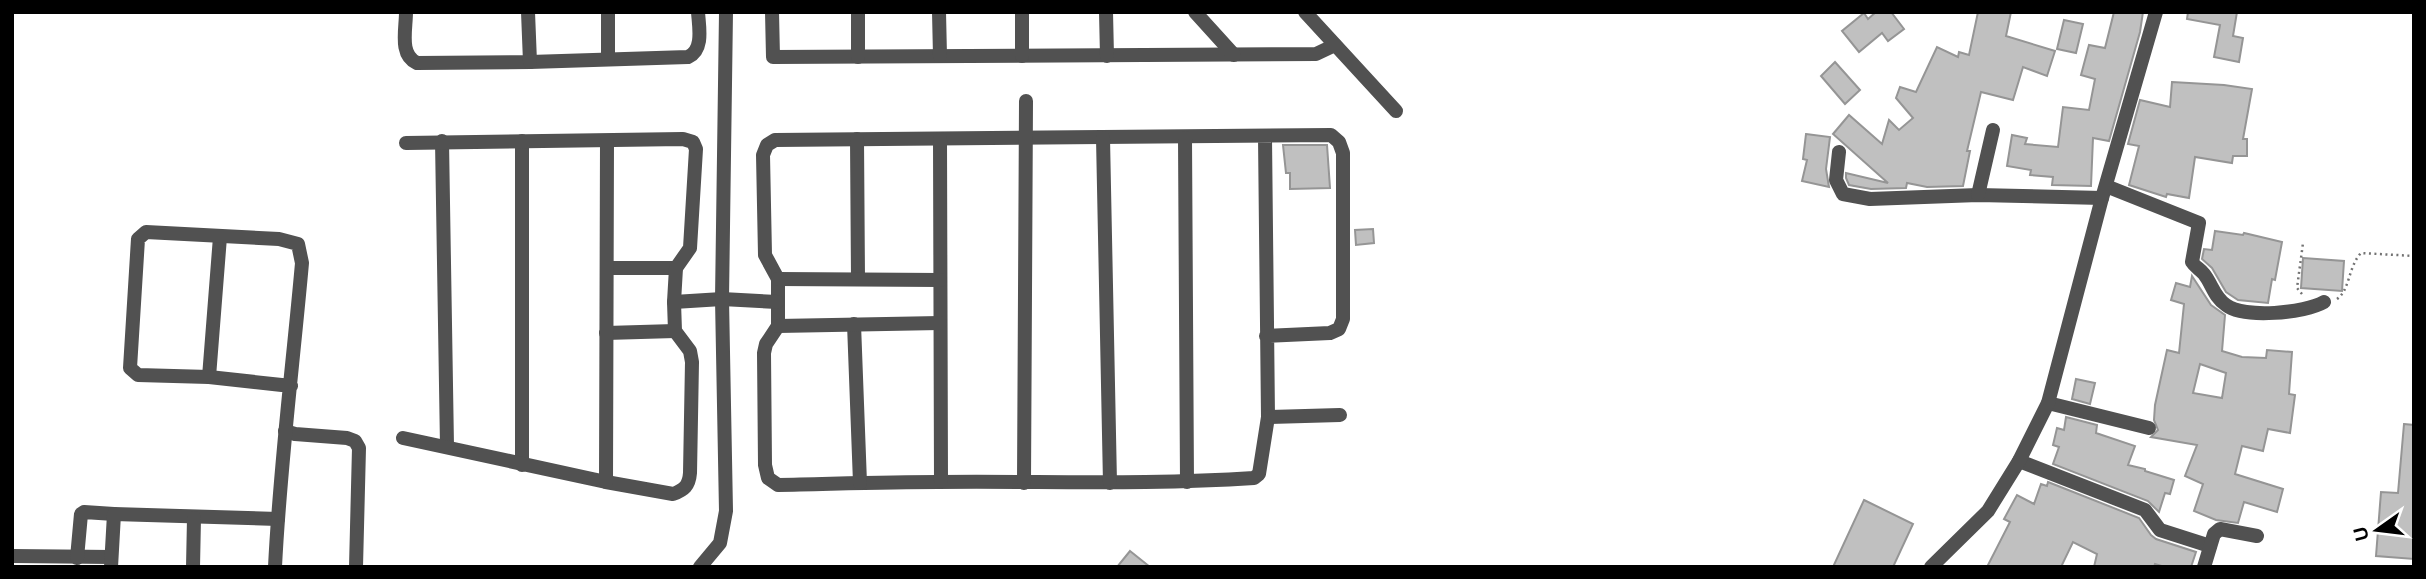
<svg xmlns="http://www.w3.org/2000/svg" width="2426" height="579" font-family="Helvetica,sans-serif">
	<rect width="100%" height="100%" fill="#fff"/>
	<g fill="#c0c0c0" stroke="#959595" stroke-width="2" fill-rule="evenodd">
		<path d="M1876,12H1891L1904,29L1888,41L1882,33L1859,52L1842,31L1864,13L1868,19Z"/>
		<path d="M1978,12H2011L2006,36L2055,51L2047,76L2023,67L2013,100L1981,92L1967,151H1970L1963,186L1927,187L1907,183L1906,188L1871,189L1849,185L1846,178V173L1888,183L1833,134L1849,115L1882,144L1889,120L1899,130L1913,118L1896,98L1900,87L1916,92L1937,47L1958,57L1959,52L1969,55Z"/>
		<path d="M2114,12H2143L2140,32L2109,141L2093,138L2091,186L2052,185L2053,177L2030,175L2031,170L2007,166L2012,135L2027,138L2025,144L2058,147L2063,107L2089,110L2095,79L2081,75L2089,45L2105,48Z"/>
		<path d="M2188,12H2237L2233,36L2243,38L2239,62L2214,57L2220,25L2187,19Z"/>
		<path d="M2064,20L2083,24L2076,53L2057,49Z"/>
		<path d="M1835,62L1860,90L1845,104L1821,76Z"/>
		<path d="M2172,82L2224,85L2252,89L2243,139H2247V156H2233L2232,163L2195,157L2189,198L2167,194L2166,197L2129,185L2139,146L2128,144L2140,100L2170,107Z"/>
		<path d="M1806,134L1830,137L1826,169L1829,187L1802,181L1807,160L1803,159Z"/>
		<path d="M1283,145H1327L1330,188L1290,189V173H1286Z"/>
		<path d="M1373,229L1374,243L1356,245L1355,230Z"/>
		<path d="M2215,231L2243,235L2244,233L2282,242L2275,280L2272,279L2268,303L2238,300L2226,292L2212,268L2202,259L2204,249L2212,250Z"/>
		<path d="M2303,258L2344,261L2342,291L2301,288Z"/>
		<path d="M2192,276L2211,305L2225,315L2222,351L2242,357L2266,358L2267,350L2292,352L2289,394L2295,395L2290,433L2268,429L2263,451L2242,446L2235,474L2283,489L2277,512L2244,502L2238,523L2216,520L2194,511L2203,484L2185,476L2197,445L2151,437L2158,430L2154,420L2155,405L2167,350L2179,353L2184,304L2171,300L2176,283L2190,287ZM2200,364L2226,373L2222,398L2193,393Z"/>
		<path d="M2076,379L2095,383L2090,404L2072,399Z"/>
		<path d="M2066,417L2097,425L2096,433L2135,446L2128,465L2145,469V471L2174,480L2170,494L2165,493L2159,512L2148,501L2053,464L2059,447L2053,445L2057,428L2064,430Z"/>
		<path d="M2404,424L2414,425V559L2376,556L2381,492L2398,493Z"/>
		<path d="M2048,482L2139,518L2151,535L2156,539L2196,552L2191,567H2165L2155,564L2154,567H2094L2097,554L2073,542L2061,567H1987L2010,522L2004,519L2017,495L2034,504L2041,484L2047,486Z"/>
		<path d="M1864,500L1913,524L1893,567H1833Z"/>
		<path d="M1130,551L1150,567H1117Z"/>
	</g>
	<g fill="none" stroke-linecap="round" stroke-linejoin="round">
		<g stroke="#737373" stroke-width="2.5" stroke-dasharray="2 3.5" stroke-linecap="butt">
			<path d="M2302,294L2297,288L2303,243"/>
			<path d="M2337,299C2350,290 2348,267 2361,253L2414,256"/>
		</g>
		<g stroke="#515151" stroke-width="14">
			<path d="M406,12C406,30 399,55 417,63L530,62L688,57C704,50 699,27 698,12"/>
			<path d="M528,12L530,62"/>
			<path d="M772,12L773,57L1316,54L1335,45"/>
			<path d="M858,12V57"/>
			<path d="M939,12L940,56"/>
			<path d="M1022,12V56"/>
			<path d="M1106,12L1107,56"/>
			<path d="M1195,12L1234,55"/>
			<path d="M1305,12L1396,111"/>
			<path d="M608,59V12"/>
			<path d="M1265,137L1268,417L1259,474L1254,478C1148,485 1044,481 938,482C885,482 831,484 778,485L768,478L765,465L764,353L766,344L778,326V279L765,255L763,155L767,145L775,140L1331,135L1339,142L1343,153V319L1339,329L1330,333L1266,336"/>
			<path d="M1103,138L1110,483"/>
			<path d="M1185,138L1187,482"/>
			<path d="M857,139L858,279"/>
			<path d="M940,139L941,481"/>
			<path d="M442,141L447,446"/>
			<path d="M522,141V465"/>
			<path d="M1839,152L1836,180L1843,194L1870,199L1978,195L2102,198"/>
			<path d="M2106,186L2199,223L2192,262C2195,267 2200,269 2204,274C2212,284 2214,297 2226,305C2244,319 2305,313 2324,302"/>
			<path d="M1978,195L1993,130"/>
			<path d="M607,268H676"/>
			<path d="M778,279L940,280"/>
			<path d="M674,302L722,299L777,302"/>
			<path d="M854,324L860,483"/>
			<path d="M778,326L940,323"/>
			<path d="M606,333L675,331"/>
			<path d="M209,377L220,237"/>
			<path d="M2048,403L2149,428"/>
			<path d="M1268,417L1340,415"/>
			<path d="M285,431L295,434L347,438L355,441L359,448L356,567"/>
			<path d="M403,438L606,482L673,494C684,490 689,486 690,473L692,362L690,351L675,331L674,302L676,268L690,248L696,149L693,142L683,139L406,143"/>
			<path d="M2019,461L2145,510L2160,530L2210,546"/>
			<path d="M606,482L607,141"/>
			<path d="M1024,483L1026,101"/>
			<path d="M12,556L111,557"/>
			<path d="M77,558L81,514L84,512L114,514"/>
			<path d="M111,567L114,514L278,519"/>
			<path d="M193,567L194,518"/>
			<path d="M275,567C280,465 293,364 302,263L298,244L279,239L146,232L138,239L130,368L138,375L209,377L291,386"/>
			<path d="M700,567L720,543L726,511L722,299L726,12"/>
			<path d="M1931,567L1988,511L2019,461L2048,403L2102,198L2156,12"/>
			<path d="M2204,567L2214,534L2220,529L2257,536"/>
		</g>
	</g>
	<rect width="2426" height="579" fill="none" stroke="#000000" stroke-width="28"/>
	<g transform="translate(2377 530) rotate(256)" stroke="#ffffff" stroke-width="5" paint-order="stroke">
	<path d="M0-5L12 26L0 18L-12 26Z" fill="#000000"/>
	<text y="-10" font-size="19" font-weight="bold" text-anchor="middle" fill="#000000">U</text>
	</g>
</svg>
